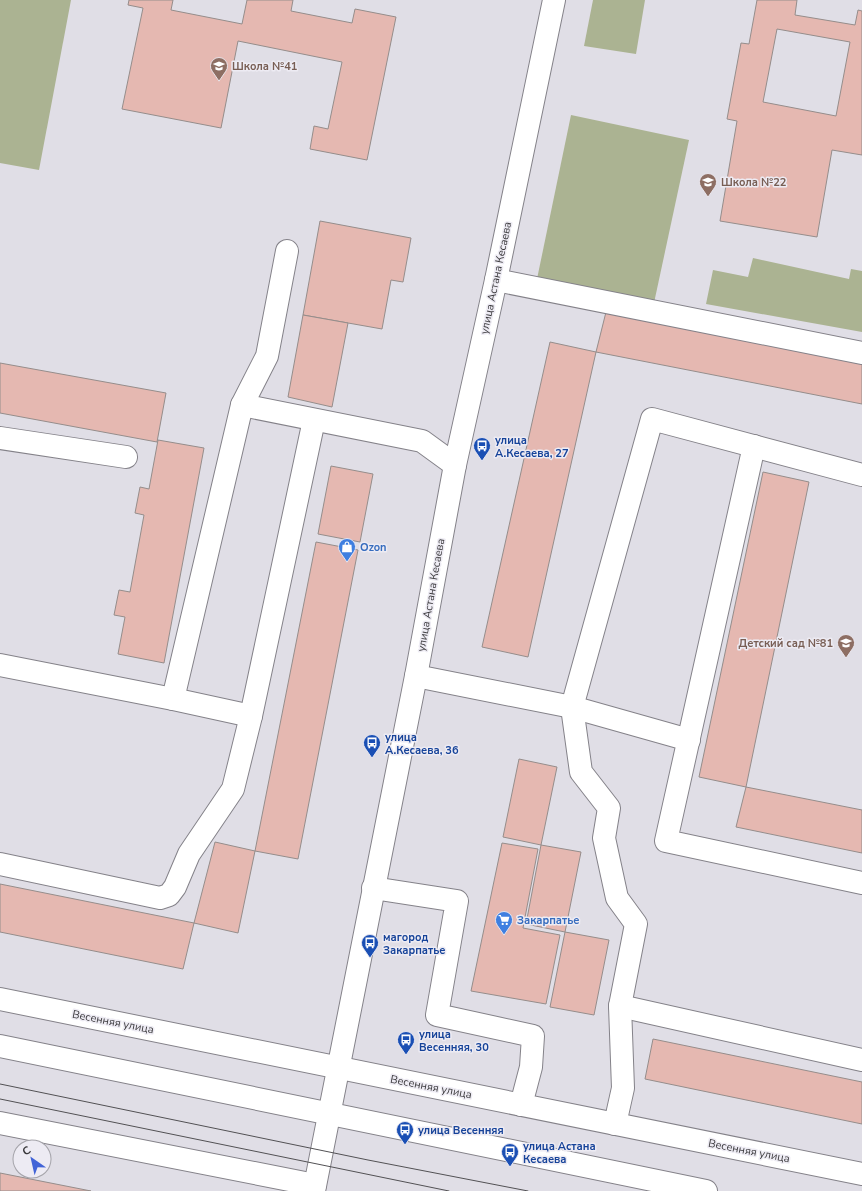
<svg xmlns="http://www.w3.org/2000/svg" width="862" height="1191" font-family="'Nunito Sans',sans-serif">
	<rect width="100%" height="100%" fill="#e0dee6"/>
	<g fill="#abb392">
		<path d="M0,0H71L39,170L0,163Z"/>
		<path d="M593,0H645L636,54L584,46Z"/>
		<path d="M571,115L689,140L654,303L537,279Z"/>
		<path d="M753,258L849,279L851,269L862,271V332L706,304L713,270L748,277Z"/>
	</g>
	<g fill="#e5b8b1" stroke="#958d8b" fill-rule="evenodd">
		<path d="M129,0H173L171,10L242,24L247,0H293L291,11L352,23L355,9L396,17L367,160L310,149L314,126L328,129L342,62L238,41L221,128L122,109L143,8L128,5Z"/>
		<path d="M757,0H797L795,15L855,25L858,10L862,11V155L832,150L817,237L720,221L737,121L727,119L741,43L749,44ZM777,29L850,42L836,116L763,102Z"/>
		<path d="M320,221L411,238L403,282L391,280L382,329L303,315Z"/>
		<path d="M606,312L862,361V404L596,352Z"/>
		<path d="M303,315L348,323L332,407L288,397Z"/>
		<path d="M550,342L596,352L528,657L482,647Z"/>
		<path d="M0,363L166,393L157,442L0,413Z"/>
		<path d="M158,440L204,448L164,663L118,654L125,617L114,615L119,590L130,592L144,515L135,513L140,487L149,489Z"/>
		<path d="M331,466L373,474L360,542L318,534Z"/>
		<path d="M763,472L809,482L746,787L699,777Z"/>
		<path d="M316,542L358,550L298,859L255,851Z"/>
		<path d="M519,759L557,767L541,845L503,837Z"/>
		<path d="M746,787L862,810V853L736,827Z"/>
		<path d="M215,842L255,851L238,933L194,923Z"/>
		<path d="M502,843L538,849L523,928L560,935L546,1004L471,991Z"/>
		<path d="M541,845L581,852L565,932L526,924Z"/>
		<path d="M0,884L194,923L183,969L0,932Z"/>
		<path d="M565,932L609,940L594,1015L550,1007Z"/>
		<path d="M653,1039L862,1082V1124L645,1079Z"/>
		<path d="M0,1173L91,1191H0Z"/>
	</g>
	<g fill="none" stroke-linecap="round" stroke-linejoin="round">
		<defs>
			<g id="minor">
				<path d="M496,280L862,353"/>
				<path d="M242,405L422,441L455,465"/>
				<path d="M0,438L126,457"/>
				<path d="M754,446L666,841L862,883"/>
				<path d="M0,665L173,699L251,716"/>
				<path d="M416,676L572,707L689,740"/>
				<path d="M173,699L242,405L267,356L287,251"/>
				<path d="M0,864L160,898L169,895L175,887L189,854L233,789L251,716L314,420"/>
				<path d="M373,888L457,901L437,1015L533,1036L531,1067L521,1105"/>
				<path d="M0,999L862,1174"/>
				<path d="M620,1006L862,1060"/>
				<path d="M0,1046L706,1191"/>
				<path d="M0,1123L315,1185"/>
				<path d="M615,1124L623,1088L620,1006L636,924L617,898L604,838L609,808L581,772L572,707L652,419L862,475"/>
				<path d="M314,1191L416,676L455,465L496,280L554,0"/>
			</g>
		</defs>
		<use href="#minor" stroke="#848289" stroke-width="24"/>
		<use href="#minor" stroke="#fff" stroke-width="22"/>
		<g stroke="#525154" stroke-width="1">
			<path d="M0,1084L368,1160L528,1191"/>
			<path d="M0,1099L449,1191"/>
		</g>
	</g>
	<defs>
		<symbol id="school-pin" viewBox="-11 -11 22 30"><path d="M0 17L-7.5 6A9.5 9.5 0 1 1 7.5 6Z" fill="#8d6e63" stroke="#edebf3"/><path d="M0-5L7-2L0 1L-7-2ZM-4 1L0 2.5L4 1V4Q0 6-4 4Z" fill="#fff"/></symbol>
		<symbol id="bus-pin" viewBox="-11 -11 22 30"><path d="M0 17L-7.5 6A9.5 9.5 0 1 1 7.5 6Z" fill="#1a4fb4" stroke="#edebf3"/><path d="M-5-6H5V4H4V6H2V4H-2V6H-4V4H-5ZM-3.5-4V0h7V-4ZM-3.5 1.2v1.5H-2V1.2ZM2 1.2v1.5H3.5V1.2Z" fill="#fff"/></symbol>
		<symbol id="shop-pin" viewBox="-11 -11 22 30"><path d="M0 17L-7.5 6A9.5 9.5 0 1 1 7.5 6Z" fill="#3f7fe0" stroke="#edebf3"/><path d="M-5-2.5h2.3a2.7 3.5 0 0 1 5.4 0H5L5.5 6h-11ZM-1.5-2.5h3a1.5 2.3 0 0 0-3 0Z" fill="#fff"/></symbol>
		<symbol id="supermarket-pin" viewBox="-11 -11 22 30"><path d="M0 17L-7.5 6A9.5 9.5 0 1 1 7.5 6Z" fill="#3f7fe0" stroke="#edebf3"/><path d="M-6-5.5h2.5l.6 2H6L4.5 2H-2.5L-4.4-4H-6ZM-1.5 3.2a1.3 1.3 0 1 0 .1 0ZM3 3.2a1.3 1.3 0 1 0 .1 0Z" fill="#fff"/></symbol>
	</defs>
	<g fill-rule="evenodd">
		<use href="#school-pin" x="209" y="56" width="20" height="27"/>
		<use href="#school-pin" x="698" y="172" width="20" height="27"/>
		<use href="#bus-pin" x="472" y="436" width="20" height="27"/>
		<use href="#shop-pin" x="337" y="537" width="20" height="27"/>
		<use href="#school-pin" x="836" y="633" width="20" height="27"/>
		<use href="#bus-pin" x="362" y="733" width="20" height="27"/>
		<use href="#supermarket-pin" x="494" y="910" width="20" height="27"/>
		<use href="#bus-pin" x="360" y="933" width="20" height="27"/>
		<use href="#bus-pin" x="396" y="1030" width="20" height="27"/>
		<use href="#bus-pin" x="395" y="1120" width="20" height="27"/>
		<use href="#bus-pin" x="500" y="1142" width="20" height="27"/>
	</g>
	<g text-anchor="middle" dominant-baseline="central" stroke-width="3" stroke-linejoin="round" paint-order="stroke">
		<g font-size="11" font-weight="bold" fill="#785e54" stroke="#edebf3" text-anchor="start">
			<text x="232" y="66">Школа №41</text>
			<text x="721" y="182">Школа №22</text>
			<text x="833" y="643" text-anchor="end">Детский сад №81</text>
		</g>
		<g font-size="11" fill="#3a393c" stroke="#edebf3">
			<text transform="translate(496 278) rotate(-78)">улица Астана Кесаева</text>
			<text transform="translate(431 595) rotate(-80)">улица Астана Кесаева</text>
			<text transform="translate(113 1022) rotate(11)">Весенняя улица</text>
			<text transform="translate(431 1087) rotate(11)">Весенняя улица</text>
			<text transform="translate(749 1151) rotate(11)">Весенняя улица</text>
		</g>
		<g font-size="11" font-weight="bold" fill="#164399" stroke="#edebf3" text-anchor="start">
			<text x="495" y="440">улица<tspan x="495" dy="13">А.Кесаева, 27</tspan></text>
			<text x="385" y="737">улица<tspan x="385" dy="13">А.Кесаева, 36</tspan></text>
			<text x="383" y="937">магород<tspan x="383" dy="13">Закарпатье</tspan></text>
			<text x="419" y="1034">улица<tspan x="419" dy="13">Весенняя, 30</tspan></text>
			<text x="418" y="1130">улица Весенняя</text>
			<text x="523" y="1146">улица Астана<tspan x="523" dy="13">Кесаева</tspan></text>
		</g>
		<g font-size="11" font-weight="bold" fill="#366cbe" stroke="#edebf3" text-anchor="start">
			<text x="360" y="547">Ozon</text>
			<text x="517" y="920">Закарпатье</text>
		</g>
	</g>
	<g transform="translate(32 1159) rotate(326)"><circle r="19" fill="#edebf3" stroke="#a5a4aa"/>
	<path d="M0-3L7 15L0 10L-7 15Z" fill="#4264d7"/>
	<text y="-6" font-size="11" font-weight="bold" text-anchor="middle" fill="#3a393c">С</text>
	</g>
</svg>
